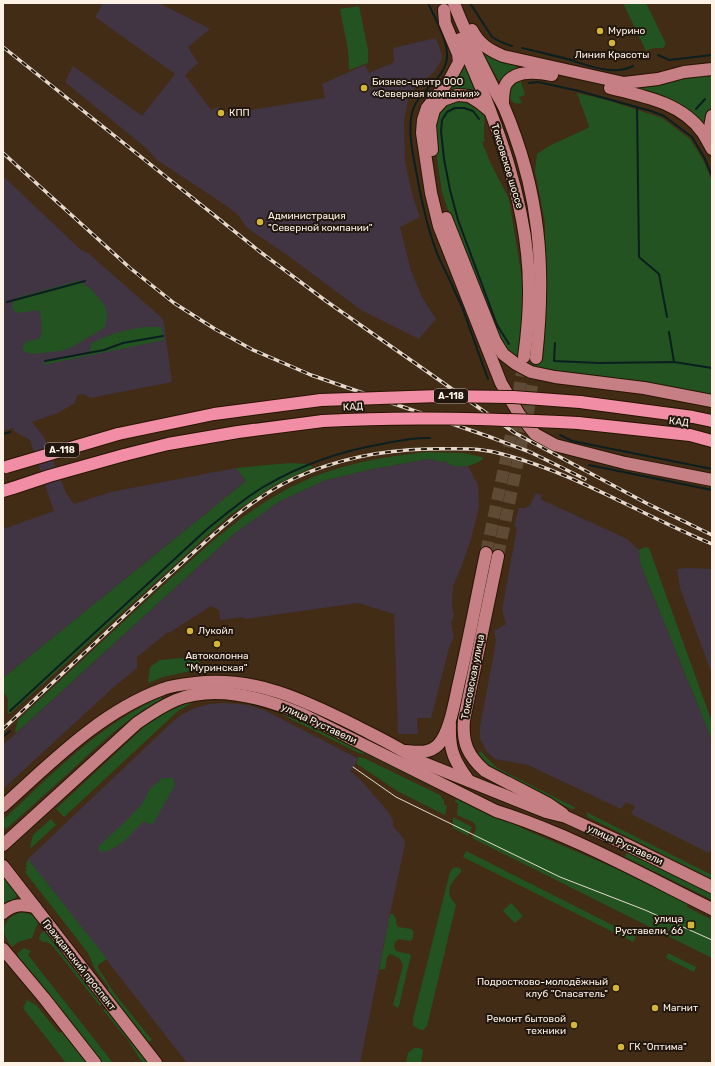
<svg xmlns="http://www.w3.org/2000/svg" width="715" height="1066" font-family="Rubik,sans-serif">
	<rect width="100%" height="100%" fill="#422c16"/>
	<g fill="#413443">
		<path d="M103,3H159L210,29L188,47L198,63L185,75L211,110L218,107L227,112H239L325,98L322,84L365,65L369,73L390,64L394,62L393,48L436,38L442,55V59L434,72L415,88L408,101L404,120L405,161L412,194L420,217L400,227L411,271L422,297L436,319L419,339L361,310L287,255L247,228L238,215L228,207L157,160L146,148L65,82L73,66L142,116L175,74L95,17Z"/>
		<path d="M3,176L81,250L88,253L162,318L164,324L172,382L90,398L84,394L77,395L75,403L58,413L32,422L44,437L66,493L74,504L111,492L236,468L246,481L3,678V529L54,511L30,440L15,432L13,428L3,431Z"/>
		<path d="M428,459L441,462L446,461L452,464L453,466H468L478,485L479,507L471,539L461,568L453,586L452,606L454,616L451,623L454,637L449,648L431,718H417L418,734H398L394,614L358,603L245,619L244,617L220,620L219,610L211,606L169,633L168,632L137,657V668L115,686L3,789V745L235,533L249,522L280,501L326,480L373,469Z"/>
		<path d="M536,493L542,496L540,499L627,539L639,550L640,563L712,740V847L709,853L631,814L635,806L626,802L621,809L528,765L495,759L487,752L483,745L480,739V726L494,653L496,640L494,631L506,624L502,610L517,528L514,526L519,508H525L530,505Z"/>
		<path d="M688,568L712,569V674L680,588L677,569Z"/>
		<path d="M227,703L248,705L264,710L357,758V762L350,771L360,779L389,813L393,821V826L404,839L405,844L390,914L360,1063H187L28,859L168,726L181,715L195,708L210,704Z"/>
	</g>
	<g fill="#225320">
		<path d="M623,3H646L666,44L663,48H654L646,51Z"/>
		<path d="M359,6L368,50V63L349,70L348,50L340,9Z"/>
		<path d="M483,53L513,62L518,69L500,83Z"/>
		<path d="M464,63H466L477,93L476,95L444,92Z"/>
		<path d="M712,74V103L704,125L633,88L674,79Z"/>
		<path d="M520,78L525,95L519,97L522,103C509,106 505,93 512,84C514,82 518,80 520,78Z"/>
		<path d="M577,93L607,100L662,118L690,139L703,160L712,181V397L536,370L510,354L496,335L461,249L442,192L433,133L437,112L444,104L462,99C467,101 475,104 480,107C489,116 481,131 485,141L482,142L491,164L509,199L524,291L520,356L540,359L545,326V223L535,171L537,154L549,146L588,128L589,126Z"/>
		<path d="M77,281C86,283 103,300 106,309C108,315 107,322 104,328L70,348L61,351L31,354L25,352L23,350V346L26,342L40,338C44,330 41,321 40,312L38,310L18,313L15,312L12,307L13,302L19,297Z"/>
		<path d="M144,327H161L164,340L43,365L45,361L89,353L92,343C109,334 125,330 144,327Z"/>
		<path d="M426,452L463,453L482,457L483,459C474,466 463,467 453,466L452,464L449,465L446,461L441,462L428,459L373,469L326,480L280,501L235,533L16,733L15,731L18,720C64,677 111,633 158,590C204,549 248,505 306,480C346,463 383,457 426,452Z"/>
		<path d="M290,463L308,464L313,467L275,485L230,515L13,711L10,714L8,713C6,702 12,702 3,692V678L246,481L236,468Z"/>
		<path d="M645,547L649,548L712,722V740L640,563L639,550Z"/>
		<path d="M192,657L198,660L201,665H198L195,670L163,677L148,683L150,667L160,660Z"/>
		<path d="M161,697L162,699C130,716 104,740 77,765C54,786 30,808 6,829L3,825V820C52,774 99,725 161,697Z"/>
		<path d="M190,702V704L178,711L165,723L64,817L56,809L144,727L166,712Z"/>
		<path d="M269,708L293,715L435,786L434,788L365,754L359,753Z"/>
		<path d="M481,751L486,757L497,768L576,808L572,809C543,795 497,778 477,754Z"/>
		<path d="M358,757L364,758L440,795L444,801V805L447,806L445,815L399,792L357,764Z"/>
		<path d="M162,778H173L175,785L153,824L143,822L122,843L108,851L99,852V846L127,820L142,804L150,789Z"/>
		<path d="M458,796L526,830L617,869L688,903L687,907L712,920V958L472,838L476,829V826L473,822L457,815L458,803L455,802L456,797Z"/>
		<path d="M586,812L712,875V879L588,817Z"/>
		<path d="M453,817L472,827L468,836L453,828Z"/>
		<path d="M51,819L56,825L31,848L30,847L33,835Z"/>
		<path d="M466,851L636,937L633,942L463,857Z"/>
		<path d="M627,852L712,894V900L625,857Z"/>
		<path d="M28,859L107,959L98,965V968L115,994L152,1040L149,1042L107,990L109,988L95,969L88,953L25,872L27,870L25,868L27,866L26,864Z"/>
		<path d="M457,867L461,869V872C455,879 445,887 451,898C452,900 455,903 456,905L427,1026L423,1030H421L413,1026V1019L450,872L453,868Z"/>
		<path d="M3,876L17,893V895L14,900L3,906Z"/>
		<path d="M511,903L523,916L515,923L503,911Z"/>
		<path d="M21,912L34,915L38,922L32,938L18,942L12,947C0,932 1,919 21,912Z"/>
		<path d="M390,914H393L396,919V923L398,927L412,929C414,934 414,937 411,941L399,939L395,942L394,947L396,951L409,954L411,955L399,1006L398,1008L393,1005L403,965L399,958L390,954L387,957L385,969L379,970Z"/>
		<path d="M43,931L49,935L103,1004L100,1006L52,945L47,942H43L39,939L40,935Z"/>
		<path d="M24,948L31,951L28,955L113,1063H101L19,960L18,957V953Z"/>
		<path d="M668,953L696,967L694,972L666,958Z"/>
		<path d="M27,1000L36,1005L59,1033L62,1031L87,1063H66L23,1008Z"/>
		<path d="M106,1008L149,1063H145L141,1061L128,1040L103,1010Z"/>
		<path d="M414,1048H419L423,1050L421,1063H406L408,1053Z"/>
	</g>
	<g fill="none" stroke-linecap="round" stroke-linejoin="round">
		<g stroke="#0c1f20" stroke-width="2">
			<path d="M428,3C435,18 448,40 447,57C446,78 421,89 414,107C410,116 410,129 411,140C412,152 415,164 417,176C422,203 428,232 439,258C447,274 455,291 462,307C471,331 479,355 488,379"/>
			<path d="M470,3L492,37L501,42L512,46"/>
			<path d="M522,48C536,51 550,55 564,58C585,64 612,77 633,66"/>
			<path d="M658,55L669,60L712,55"/>
			<path d="M529,83L538,82L579,91L651,111L664,116L692,137L705,159L712,176"/>
			<path d="M637,107L639,257L659,274L667,317"/>
			<path d="M696,109L705,99"/>
			<path d="M479,119L473,111L464,108H455L447,112L442,120L441,131L444,159L450,190L458,220L497,325L509,344"/>
			<path d="M7,302L85,281"/>
			<path d="M669,332L674,362"/>
			<path d="M555,343L554,361L599,363L674,362L712,368"/>
			<path d="M45,361L104,350L123,343L163,336"/>
			<path d="M3,434L10,432"/>
			<path d="M560,435L572,441L712,469"/>
			<path d="M589,465L712,490"/>
			<path d="M10,711L206,530C225,515 244,498 265,486C301,465 341,451 382,444C398,441 413,437 430,438"/>
			<path d="M3,737L10,731"/>
		</g>
		<g stroke="#5e4a35" stroke-width="12" stroke-dasharray="12 6" stroke-linecap="butt">
			<path d="M486,553L516,411L524,358"/>
			<path d="M498,556L528,413L536,358"/>
		</g>
		<defs>
			<g id="major">
				<path d="M454,3C464,31 479,59 492,85C496,93 500,99 504,107C540,192 546,267 536,358"/>
				<path d="M444,10L445,23L458,54L459,62L450,79L427,108L423,120L422,133L431,193L439,226L501,383L519,414L535,434L555,445L625,463L712,480"/>
				<path d="M472,30C479,44 489,50 503,56L624,83L658,79L684,72L712,69"/>
				<path d="M460,39C495,116 530,208 529,293C529,314 527,335 524,357"/>
				<path d="M610,88C644,96 682,103 703,133C706,138 709,144 712,149"/>
				<path d="M503,105C503,99 503,92 505,86C513,69 537,72 552,75"/>
				<path d="M712,116L710,127L712,141"/>
				<path d="M432,150L430,125L434,110L443,100L457,95L469,96L480,103L490,111"/>
				<path d="M446,218L495,341L503,354L516,364L531,372L555,377L644,388L712,401"/>
				<path d="M498,556L464,720C462,743 468,756 485,771L547,803L563,814"/>
				<path d="M450,725C449,750 454,761 469,781"/>
				<path d="M406,751C417,752 429,754 438,745C450,733 455,699 459,682C469,639 477,596 486,553"/>
				<path d="M3,806C52,762 100,712 163,689C173,685 185,684 195,683C255,676 304,700 356,726C377,737 399,747 419,761L546,812L566,817L627,845L712,887"/>
				<path d="M3,845L137,723C150,714 162,706 176,700C216,684 267,699 304,715L496,811C572,835 641,874 712,909"/>
				<path d="M3,866L156,1063"/>
				<path d="M3,913C13,904 22,904 35,907"/>
				<path d="M3,949L44,998L95,1063"/>
			</g>
			<g id="highway">
				<path d="M580,402L693,417L712,421"/>
				<path d="M578,423L690,435L712,441"/>
				<path d="M118,434L214,414L321,400"/>
				<path d="M124,455L168,444L238,432L323,421"/>
				<path d="M3,491L13,488"/>
			</g>
		</defs>
		<use href="#major" stroke="#281400" stroke-width="14"/>
		<use href="#highway" stroke="#281400" stroke-width="14"/>
		<use href="#major" stroke="#c68085" stroke-width="12"/>
		<use href="#highway" stroke="#f18ea5" stroke-width="12"/>
		<path stroke="#e6d9cc" stroke-width="1" d="M353,767L396,797L560,877L645,910L712,940"/>
		<defs>
			<g id="rail">
				<path d="M3,47L259,251L326,301L515,433L646,503L712,535"/>
				<path d="M3,153L130,268L174,303L215,329L253,350L311,375L490,437L530,452L585,479"/>
				<path d="M3,729C60,676 116,623 173,571C211,537 249,499 295,478C337,459 383,450 428,449C452,449 475,447 498,453C574,472 641,515 712,544"/>
			</g>
		</defs>
		<use href="#rail" stroke="#e6d9cc" stroke-width="3.5"/>
		<use href="#rail" stroke="#21170e" stroke-width="2" stroke-dasharray="6" stroke-linecap="butt"/>
		<defs>
			<g id="highway-bridge">
				<path d="M321,400L439,396L513,397L580,402"/>
				<path d="M323,421C408,416 493,419 578,423"/>
				<path d="M6,467L118,434"/>
				<path d="M13,488L49,476L124,455"/>
			</g>
		</defs>
		<use href="#highway-bridge" stroke="#281400" stroke-width="14" stroke-linecap="butt"/>
		<use href="#highway-bridge" stroke="#f18ea5" stroke-width="12"/>
	</g>
	<g fill="#d5b535" stroke="#21170e" stroke-width="1.5">
		<circle cx="600" cy="31" r="4"/>
		<circle cx="612" cy="43" r="4"/>
		<circle cx="364" cy="88" r="4"/>
		<circle cx="221" cy="113" r="4"/>
		<circle cx="260" cy="222" r="4"/>
		<circle cx="190" cy="631" r="4"/>
		<circle cx="217" cy="644" r="4"/>
		<rect x="687" y="921" width="8" height="8" rx="2"/>
		<circle cx="616" cy="988" r="4"/>
		<circle cx="655" cy="1008" r="4"/>
		<circle cx="574" cy="1025" r="4"/>
		<circle cx="621" cy="1047" r="4"/>
	</g>
	<g text-anchor="middle" dominant-baseline="central" stroke-width="4" stroke-linejoin="round" paint-order="stroke">
		<g fill="#21170e" stroke="#bcb0a6" stroke-width="1">
			<rect x="434" y="389" width="34" height="14" rx="3"/>
			<rect x="45" y="443" width="34" height="14" rx="3"/>
		</g>
		<g font-size="9" font-weight="bold" fill="#fef2e7">
			<text x="451" y="396">А-118</text>
			<text x="62" y="450">А-118</text>
		</g>
		<g font-size="10" fill="#fef2e7" stroke="#21170e" text-anchor="start">
			<text x="608" y="31">Мурино</text>
			<text x="612" y="55" text-anchor="middle">Линия Красоты</text>
			<text x="372" y="82">Бизнес-центр ООО<tspan x="372" dy="12">«Северная компания»</tspan></text>
			<text x="229" y="113">КПП</text>
			<text x="268" y="216">Администрация<tspan x="268" dy="12">"Северной компании"</tspan></text>
			<text x="198" y="631">Лукойл</text>
			<text x="217" y="656" text-anchor="middle">Автоколонна<tspan x="217" dy="12">"Муринская"</tspan></text>
			<text x="683" y="919" text-anchor="end">улица<tspan x="683" dy="12">Руставели, 66</tspan></text>
			<text x="608" y="982" text-anchor="end">Подростково-молодёжный<tspan x="608" dy="12">клуб "Спасатель"</tspan></text>
			<text x="663" y="1008">Магнит</text>
			<text x="566" y="1019" text-anchor="end">Ремонт бытовой<tspan x="566" dy="12">техники</tspan></text>
			<text x="629" y="1047">ГК "Оптима"</text>
		</g>
		<g font-size="10" fill="#fef2e7" stroke="#21170e">
			<text transform="translate(507 166) rotate(73)">Токсовское шоссе</text>
			<text transform="translate(353 407) rotate(-3)">КАД</text>
			<text transform="translate(679 422) rotate(7)">КАД</text>
			<text transform="translate(473 677) rotate(-79)">Токсовская улица</text>
			<text transform="translate(319 724) rotate(25)">улица Руставели</text>
			<text transform="translate(625 845) rotate(25)">улица Руставели</text>
			<text transform="translate(79 965) rotate(52)">Гражданский проспект</text>
		</g>
	</g>
	<rect width="715" height="1066" fill="none" stroke="#fef2e7" stroke-width="8"/>
</svg>
